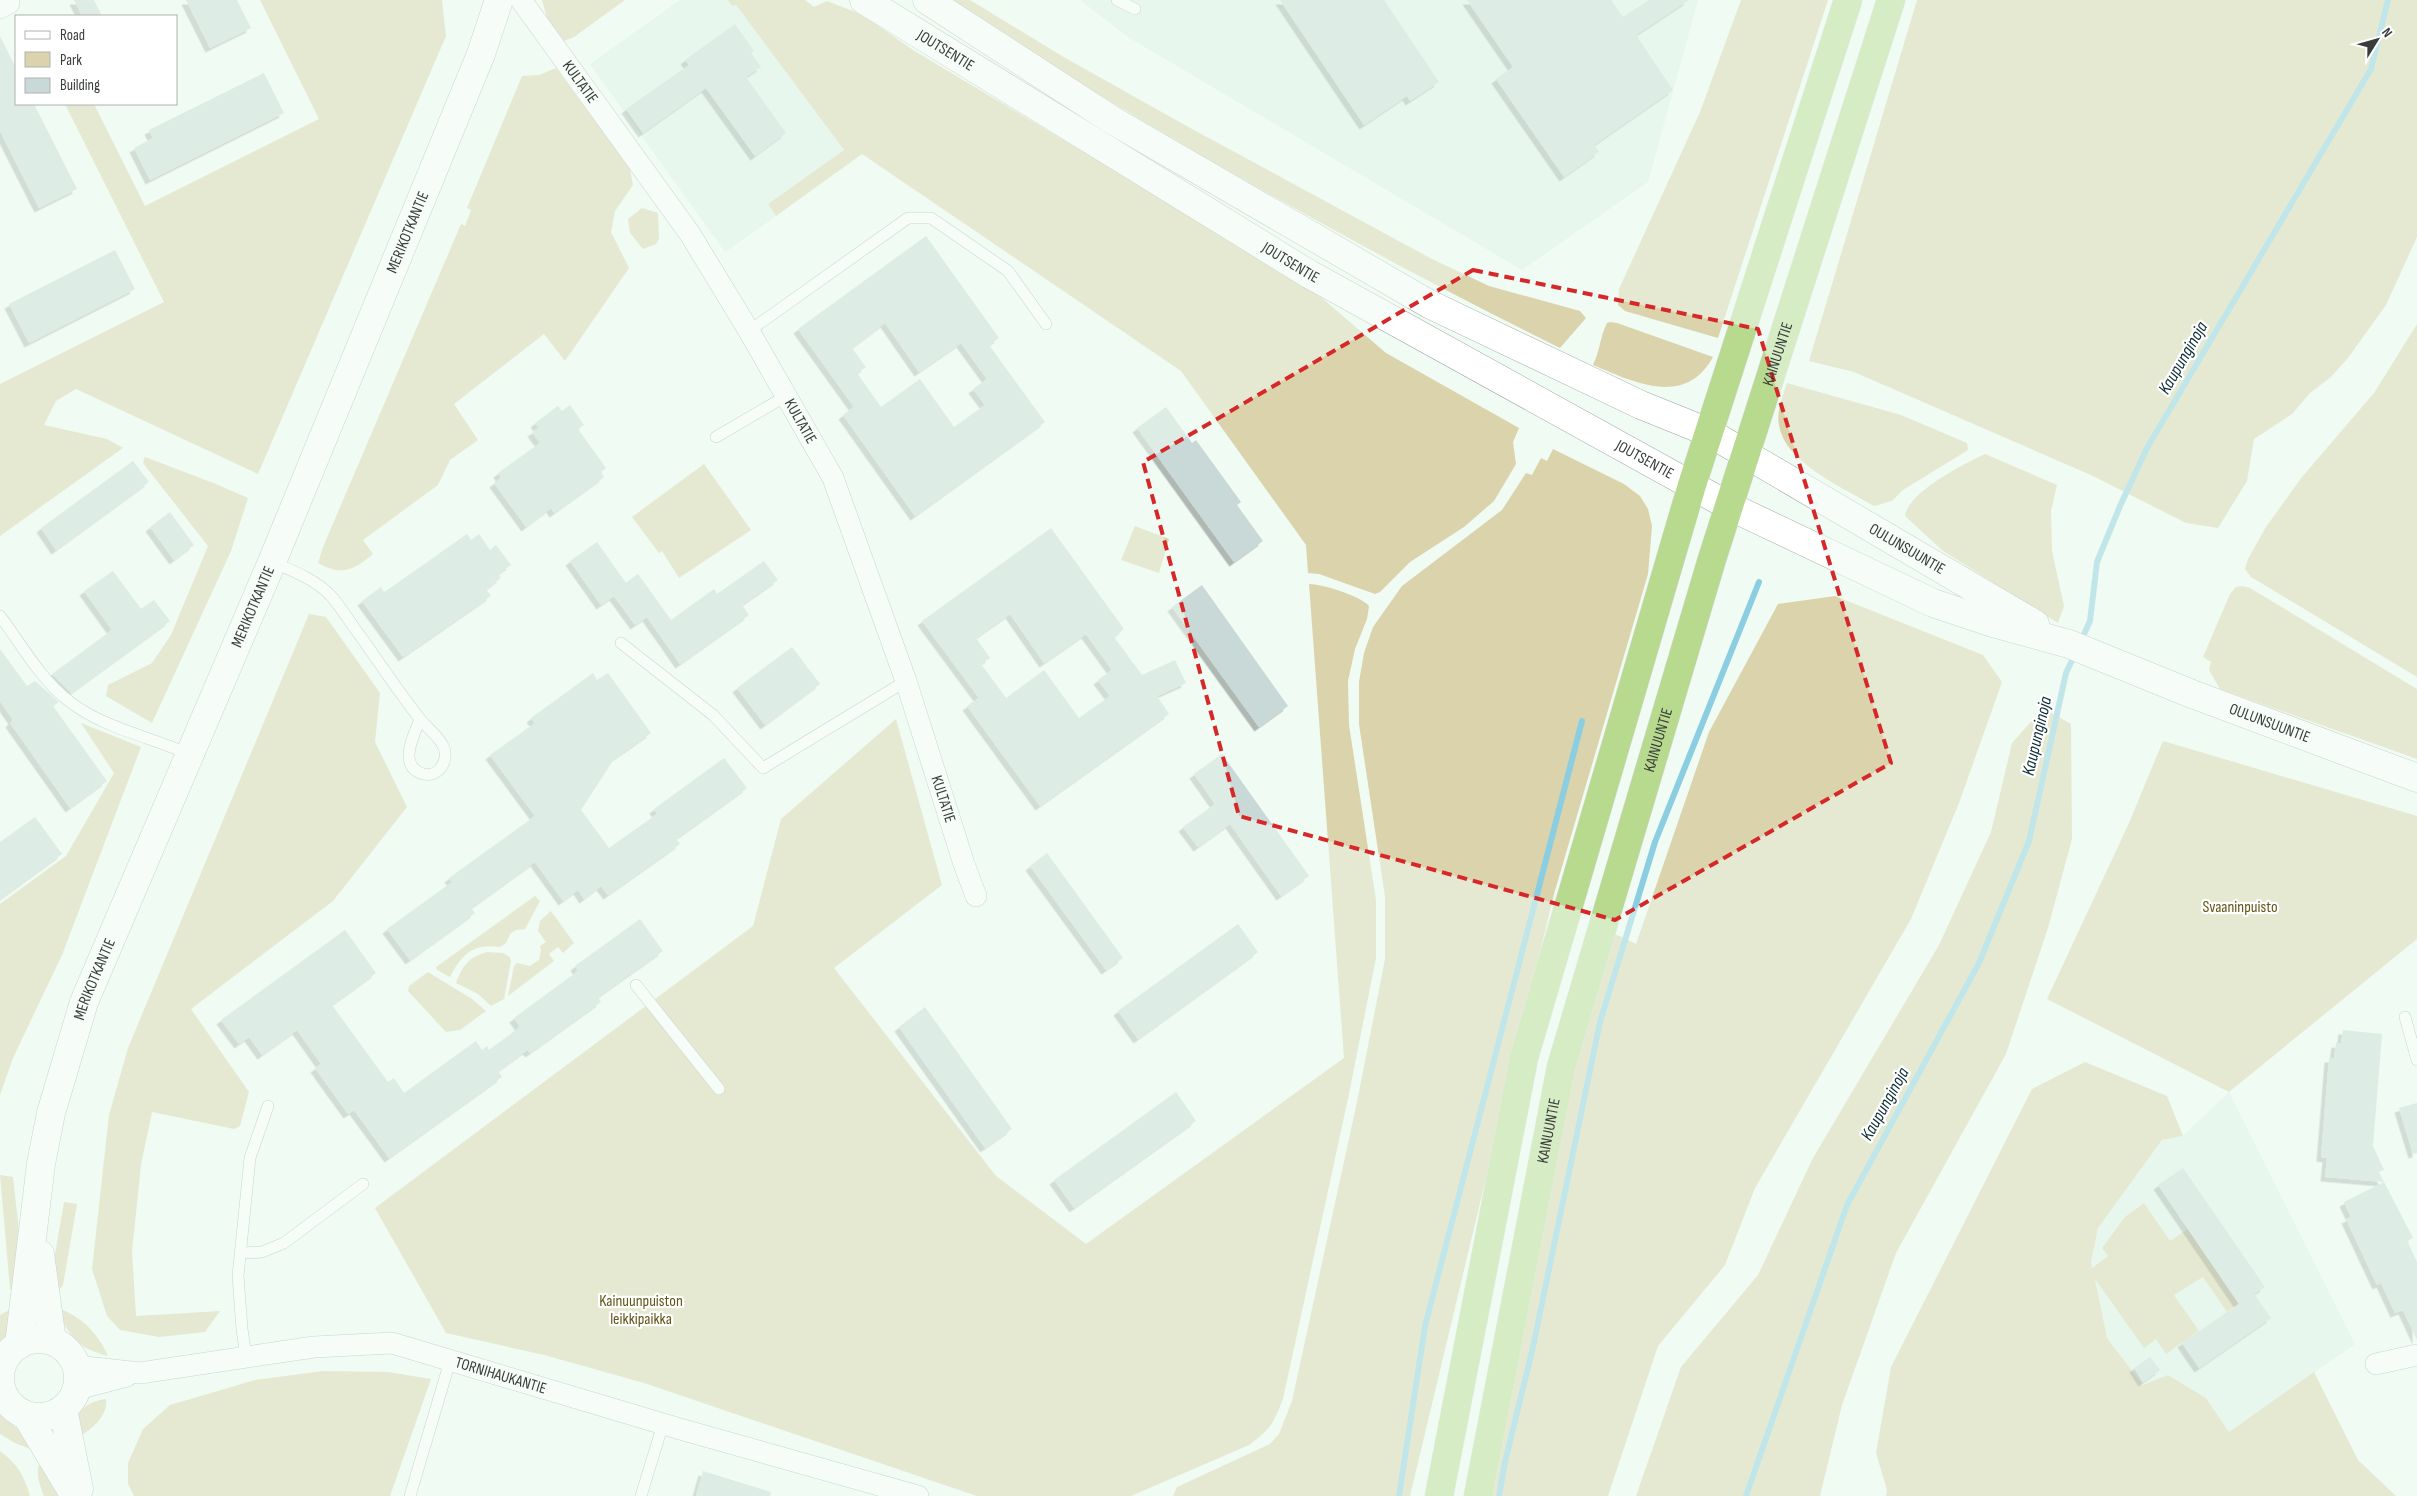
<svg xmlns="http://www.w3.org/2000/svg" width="2417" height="1496" font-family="'Sofia Sans Condensed',sans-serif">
	<defs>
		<filter id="shadow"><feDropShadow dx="-4.5" dy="4.5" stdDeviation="0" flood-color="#0004"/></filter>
	</defs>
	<rect width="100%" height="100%" fill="#effbf3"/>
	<g fill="#def1e6">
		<path d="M680,0H728L732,6L736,5L844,150L768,204L776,216L725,252L590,64Z"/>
		<path d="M1080,0H1698L1648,182L1522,270L1128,37Z"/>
		<path d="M2229,1092L2355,1344L2229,1432L2206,1398L2168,1375L2143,1385L2107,1338L2091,1262L2098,1228L2162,1140L2183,1136Z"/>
	</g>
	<g fill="#dbd3ab">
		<path d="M260,0H442L446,36L258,474L76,389L56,401L44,425L107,439L123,448L0,536V384L164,302L65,104H94L145,206L319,119Z"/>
		<path d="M542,0H625L574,37L564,41L547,18Z"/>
		<path d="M728,0H805L814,7L827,1L863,15L913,50L1308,286L1386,353L1519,428L1513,442L1516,464L1494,501L1464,527L1410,562L1380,592L1375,594L1319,574L1308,573L1306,545L1181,371L862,154L776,216L768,204L844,150L736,5L732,6Z"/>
		<path d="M946,0H970L1062,56L1183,124L1432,259L1489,286L1580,311L1586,318L1560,348C1349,244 1145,126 946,0Z"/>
		<path d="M1741,0H1828L1718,338L1625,311L1618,305L1619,289L1700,112Z"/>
		<path d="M1917,0H2417V237L2386,305L2348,358L2331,377L2310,393L2292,414L2254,439L2247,481L2218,528L2186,523L2093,476L1854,372L1809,361Z"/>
		<path d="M556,68L630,169L633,185L615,211L611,232L629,268L565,361L544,334L454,404L478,440L450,460L438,485L363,540L373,554C353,571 341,576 318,563L323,547L461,224L465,226L471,210L467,208L522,76L539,75Z"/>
		<path d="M642,208L658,213L659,239L656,244L643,249L630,233L628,219Z"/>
		<path d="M1610,322L1617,323L1713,357C1685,408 1634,382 1593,365C1600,351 1600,337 1607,323Z"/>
		<path d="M2417,324V677L2251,577L2245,569L2248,559L2266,527L2302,477L2374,393Z"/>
		<path d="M1787,383L1901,415L1967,443L1968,450L1903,490L1892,501L1874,506C1844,488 1785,463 1779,425C1776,411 1783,396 1787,383Z"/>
		<path d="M1553,449L1624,484L1640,496L1648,509L1652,526L1648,574L1554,894L1410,1496H1173L1177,1487L1270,1444L1279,1434L1292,1401L1358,1097L1385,959V897L1359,724V682L1364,653L1373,627L1402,586L1502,510L1526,473L1532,475L1541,458L1547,461Z"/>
		<path d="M1985,454L2057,485L2051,511L2052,551L2064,606L2058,623L1943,551L1905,516C1908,492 1964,464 1985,454Z"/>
		<path d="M145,457L216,484L248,498L231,551L152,723L106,696L108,685L152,663L171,635L208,546L143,463Z"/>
		<path d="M704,464L751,530L679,578L662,551L659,553L632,517Z"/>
		<path d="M1135,526L1169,539L1159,573L1121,560Z"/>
		<path d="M1309,584C1322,584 1361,596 1369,606L1367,619L1355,649L1348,681L1349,725L1376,900V958L1349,1094L1283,1399C1273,1424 1271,1429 1249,1445L1131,1496H977L644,1383L544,1355L446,1333L375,1208L753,926L781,819L896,719L942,885L834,968L996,1176L1086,1244L1344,1058Z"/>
		<path d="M2242,586L2250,588L2417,689V759L2220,689L2209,670L2211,662L2203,657L2230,594L2236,587Z"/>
		<path d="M1835,596L1983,655L2002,682L1959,803L1911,919L1755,1188L1725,1265L1658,1346L1608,1496H1484L1553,1150L1611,932L1636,944L1709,732L1778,604Z"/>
		<path d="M309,614L326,617L380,693L375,742L407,807L333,901L191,1009L249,1092L240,1126L234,1129L152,1112L141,1165L132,1251L136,1316L220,1311L205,1332L159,1337L120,1330L107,1316L92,1269L109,1115L128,1048Z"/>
		<path d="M2043,708L2071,724L2072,839L2048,928L2006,1054L1896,1253L1842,1405L1820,1496H1636L1681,1367L1758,1275L1813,1158L1939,945L1991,832L2012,743Z"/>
		<path d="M81,723L141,747L62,955L13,1058L0,1095V904L66,856L114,773Z"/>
		<path d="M2163,741L2417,816V939L2229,1092L2047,999L2129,823Z"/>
		<path d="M535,896L540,901L525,929L516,930L510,934L506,943L500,947C473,943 462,954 450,977L437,970L436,967Z"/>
		<path d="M551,911L574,943L563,953L558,947L549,954L554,961L508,996L514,966L517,963L530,966L539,960L541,951L540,946L546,942L538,931L540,921Z"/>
		<path d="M487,952L503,953L510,957L511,961L504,999L491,1006L478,994L456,983C463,965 469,957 487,952Z"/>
		<path d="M428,972L472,999L486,1011L460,1030L446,1032L408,991L409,986Z"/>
		<path d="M2085,1062L2167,1096L2183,1136L2162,1140L2098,1228L2091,1262L2092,1268L2108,1256L2102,1248L2125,1217L2144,1203L2170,1241L2188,1229L2239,1303L2227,1312L2203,1277L2174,1295L2199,1331L2166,1354L2156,1339L2144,1348L2095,1279L2107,1338L2143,1385L2168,1375L2206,1398L2229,1432L2314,1372L2358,1460L2396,1496H1886L1887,1490L1876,1453L1891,1367L2032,1089Z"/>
		<path d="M0,1175L13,1177L19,1231L13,1292L10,1289Z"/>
		<path d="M64,1202L77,1204L63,1285L57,1293L53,1266Z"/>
		<path d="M57,1308C82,1316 98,1334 108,1356C77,1348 69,1337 57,1308Z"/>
		<path d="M11,1309L12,1330L0,1343V1315Z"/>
		<path d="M323,1371L388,1372L431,1379L390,1496H134L128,1484V1463L143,1429L170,1405L255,1380Z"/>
		<path d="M106,1399C108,1416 93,1428 79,1437L77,1415C86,1404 93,1401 106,1399Z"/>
		<path d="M0,1412L24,1435L36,1451L15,1443L0,1434Z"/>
		<path d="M0,1451C19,1466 23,1474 30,1496H0Z"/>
		<path d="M43,1463L58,1496H44C40,1486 37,1478 38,1467Z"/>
	</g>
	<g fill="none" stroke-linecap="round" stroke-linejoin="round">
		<g stroke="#8bcde1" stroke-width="6">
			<path d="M2080,643L2090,621L2097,562L2120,506L2147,448L2371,69L2388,0"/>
			<path d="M1399,1496L1425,1326L1582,721"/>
			<path d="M1499,1496L1505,1462L1533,1347L1600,1022L1655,842L1759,582"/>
			<path d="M1746,1496L1847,1205L1979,963L2029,841L2066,673L2075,654"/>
		</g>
	</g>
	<g fill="#c9d9d7" fill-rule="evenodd" filter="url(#shadow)">
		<path d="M74,0H94L102,16H82Z"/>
		<path d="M186,0H237L251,28L210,48Z"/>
		<path d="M1280,0H1384L1439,82L1410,101L1407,96L1364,125Z"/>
		<path d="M1467,0H1611L1623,17L1649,0H1689L1636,35L1673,90L1594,145L1599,152L1564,177L1496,79L1513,67Z"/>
		<path d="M735,24L754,51L751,53L761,67L746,77L786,133L755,156L706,88L643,133L626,109L689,65L685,60Z"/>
		<path d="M0,36L16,68V104H34L77,189L39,208L0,131Z"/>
		<path d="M264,73L284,113L150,180L134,148L153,138L149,130Z"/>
		<path d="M926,236L999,338L989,345L1045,422L915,516L843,415L854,407L798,329ZM885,323L919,372L961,343L987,379L973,389L985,405L954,427L920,379L881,407L857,373L866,367L852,348Z"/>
		<path d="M115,250L135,289L29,343L9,304Z"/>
		<path d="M570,405L584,425L578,429L606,468L601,472L604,477L554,513L551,508L526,527L494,483L501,478L498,473L540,443L532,432L539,428L535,423L558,406L562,411Z"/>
		<path d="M1166,407L1192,443L1196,440L1241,502L1237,505L1263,541L1234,562L1137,428Z"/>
		<path d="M133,461L149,482L56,550L41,528Z"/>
		<path d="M170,512L194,545L174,560L150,527Z"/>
		<path d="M1051,528L1124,629L1114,637L1142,675L1175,660L1186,683L1157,696L1169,714L1040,806L967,706L979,698L922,621ZM1010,614L1044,663L1086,634L1112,670L1098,680L1110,696L1079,718L1044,670L1006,698L981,664L990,658L976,638Z"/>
		<path d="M467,534L471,540L479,534L490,550L496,545L511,565L498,574L501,578L486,589L491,596L403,657L362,601L381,587L384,592L396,584Z"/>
		<path d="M597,542L626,583L638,574L671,620L714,589L717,594L764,561L778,580L742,605L749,615L680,664L647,617L635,625L614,596L601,605L570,561Z"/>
		<path d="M113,571L141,609L154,600L170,621L71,693L52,674L112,630L84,591Z"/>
		<path d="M1202,585L1288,706L1259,727L1172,607Z"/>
		<path d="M792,647L820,684L765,725L737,688Z"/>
		<path d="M0,649L27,686L35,681L59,702L53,706L107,781L70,808L10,723L13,720L0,701Z"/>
		<path d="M593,673L597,680L608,673L651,733L614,759L581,810L609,848L657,814L654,809L724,758L747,788L676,839L680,844L608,895L601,886L584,899L578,890L563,901L535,862L471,908L475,913L410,960L387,929L452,882L449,878L535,816L490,755L535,723L531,718Z"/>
		<path d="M1222,754L1309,876L1281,896L1230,824L1198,847L1183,827L1215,804L1194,774Z"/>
		<path d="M35,817L62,854L0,899V842Z"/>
		<path d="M1047,853L1123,958L1106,970L1030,866Z"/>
		<path d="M640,919L663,951L598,997L601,1002L530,1053L527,1050L498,1071L502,1077L389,1158L354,1110L348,1114L315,1068L321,1064L297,1030L262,1055L249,1037L239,1044L221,1020L345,930L376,973L332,1005L388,1082L394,1078L404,1093L476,1041L482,1050L487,1046L489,1050L520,1027L514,1018L578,971L575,966Z"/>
		<path d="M1238,924L1258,952L1138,1039L1118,1011Z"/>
		<path d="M925,1007L1012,1129L985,1148L899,1027Z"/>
		<path d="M2343,1030L2382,1034L2373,1146L2384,1170L2379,1172L2384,1182L2325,1177L2327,1158L2321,1157L2329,1058H2334L2336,1043L2341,1044Z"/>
		<path d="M1176,1092L1196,1121L1074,1208L1054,1180Z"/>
		<path d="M2417,1103V1153L2413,1154L2399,1108Z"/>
		<path d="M2183,1168L2265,1287L2254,1294L2271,1318L2199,1368L2182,1343L2239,1304L2158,1185Z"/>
		<path d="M2384,1182L2413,1238L2407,1241L2417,1262V1340L2403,1310L2395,1313L2381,1283L2377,1285L2346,1219L2351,1217L2344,1202Z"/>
		<path d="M2150,1357L2160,1370L2143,1382L2134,1368Z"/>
		<path d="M703,1471L771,1492L770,1496H696Z"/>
	</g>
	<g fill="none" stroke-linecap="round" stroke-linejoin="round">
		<defs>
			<g id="lane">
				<path d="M1117,0L1135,9"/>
				<path d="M749,331L908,218H931L1008,271L1046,324"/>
				<path d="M716,437L786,396"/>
				<path d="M272,562C293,571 315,579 331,596C339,605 346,616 353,626C376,657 396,689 420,719C427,728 440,737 444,748C449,761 438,778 423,774C397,766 414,735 420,719"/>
				<path d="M0,616C22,645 40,679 70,702C104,728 150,737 189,754"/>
				<path d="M621,643L713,715L763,768L906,681"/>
				<path d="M636,985L719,1089"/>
				<path d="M2405,1017L2417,1060"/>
				<path d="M241,1253L262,1252L284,1243L363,1184"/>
				<path d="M246,1357L242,1329L238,1276L250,1158L268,1106"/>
				<path d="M410,1496L450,1361"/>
				<path d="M641,1496L663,1424"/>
			</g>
			<g id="street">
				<path id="s1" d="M521,0L690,234L749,331L833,478L906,681L964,864L976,896"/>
				<path d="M0,8L9,3"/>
				<path d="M0,1363H4"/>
				<path d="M2376,1364L2417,1355"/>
				<path id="s2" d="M76,1366L140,1373L314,1347L392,1343L680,1429L918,1496"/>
				<path d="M0,1387H1"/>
				<path d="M77,1389L127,1376"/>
			</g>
			<g id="secondary">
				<path id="s3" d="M864,0L1309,274L1729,506L1933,603L1993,623L2069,644L2192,694L2417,778"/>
				<path id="s4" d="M927,0L1112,120L1429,304L1641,405L1708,432L2035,624"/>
				<path d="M40,1254L52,1341"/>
				<circle cx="39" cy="1378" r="39"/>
				<path id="s5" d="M19,1345L41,1164L51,1113L84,1002L272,562L481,54L499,0"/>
				<path d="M63,1409L79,1489"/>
				<path d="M26,1415L75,1496"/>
			</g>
			<g id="highway">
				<path d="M1439,1496L1524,1058L1692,485L1848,0"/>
				<path id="s6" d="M1478,1496L1561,1067L1712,559L1891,0"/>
			</g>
		</defs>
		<use href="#lane" stroke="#9ca8a0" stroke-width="12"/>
		<use href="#street" stroke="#9ca8a0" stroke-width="22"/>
		<use href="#secondary" stroke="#9ca8a0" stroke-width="29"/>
		<use href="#highway" stroke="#d7d8d8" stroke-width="29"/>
		<use href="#lane" stroke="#fff" stroke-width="11"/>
		<use href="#street" stroke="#fff" stroke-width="21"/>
		<use href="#secondary" stroke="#fff" stroke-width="28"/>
		<use href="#highway" stroke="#b8da8f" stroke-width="28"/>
	</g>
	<path d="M0 0H2417V1496H0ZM1473,270L1758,329L1891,763L1615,920L1239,816L1143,462Z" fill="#effbf3" fill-opacity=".55" fill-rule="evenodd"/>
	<path fill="none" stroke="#d62828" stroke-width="4" stroke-dasharray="10 6" stroke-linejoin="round" d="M1473,270L1758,329L1891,763L1615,920L1239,816L1143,462Z"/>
	<g text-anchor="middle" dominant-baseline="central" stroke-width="4.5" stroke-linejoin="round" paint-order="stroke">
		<g font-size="16" fill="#383d3a" stroke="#fff">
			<text stroke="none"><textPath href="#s3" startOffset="96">JOUTSENTIE</textPath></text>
			<text stroke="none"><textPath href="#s1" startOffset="101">KULTATIE</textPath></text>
			<text stroke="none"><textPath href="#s5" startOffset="1185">MERIKOTKANTIE</textPath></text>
			<text stroke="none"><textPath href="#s3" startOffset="501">JOUTSENTIE</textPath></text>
			<text stroke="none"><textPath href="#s6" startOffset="1182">KAINUUNTIE</textPath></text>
			<text stroke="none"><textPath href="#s1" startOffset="506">KULTATIE</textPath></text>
			<text stroke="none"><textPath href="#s3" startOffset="906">JOUTSENTIE</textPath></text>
			<text stroke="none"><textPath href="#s4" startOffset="1125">OULUNSUUNTIE</textPath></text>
			<text stroke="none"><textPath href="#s5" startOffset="780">MERIKOTKANTIE</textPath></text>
			<text stroke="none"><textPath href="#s3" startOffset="1586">OULUNSUUNTIE</textPath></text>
			<text stroke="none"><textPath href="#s6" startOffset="778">KAINUUNTIE</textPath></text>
			<text stroke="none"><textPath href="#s1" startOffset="911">KULTATIE</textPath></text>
			<text stroke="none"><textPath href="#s5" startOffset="375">MERIKOTKANTIE</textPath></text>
			<text stroke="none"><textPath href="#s6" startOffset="372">KAINUUNTIE</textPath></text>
			<text stroke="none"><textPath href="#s2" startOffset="432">TORNIHAUKANTIE</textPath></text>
		</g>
		<g font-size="16" fill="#625618" stroke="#fff">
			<text x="2240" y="907">Svaaninpuisto</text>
			<text x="641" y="1301">Kainuunpuiston<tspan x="641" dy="18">leikkipaikka</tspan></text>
		</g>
		<g font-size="18" font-style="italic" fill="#0e2e37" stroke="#fff">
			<text transform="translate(2183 358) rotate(-60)">Kaupunginoja</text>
			<text transform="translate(2037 736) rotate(-77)">Kaupunginoja</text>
			<text transform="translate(1885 1104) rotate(-61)">Kaupunginoja</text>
		</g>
	</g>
	<rect x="15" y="15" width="162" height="90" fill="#ffffff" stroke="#afb1b0"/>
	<rect x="25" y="31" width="25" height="8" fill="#ffffff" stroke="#afb1b0"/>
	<text x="60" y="40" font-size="15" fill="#383d3a">Road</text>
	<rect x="25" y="52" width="25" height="15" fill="#dbd3ab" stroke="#afb1b0"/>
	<text x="60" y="65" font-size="15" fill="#383d3a">Park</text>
	<rect x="25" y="78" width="25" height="15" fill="#c9d9d7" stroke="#afb1b0"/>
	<text x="60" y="90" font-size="15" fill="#383d3a">Building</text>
	<g transform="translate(2377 40) rotate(53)" stroke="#ffffff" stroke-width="4" paint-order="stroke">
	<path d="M0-4L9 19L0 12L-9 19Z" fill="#383d3a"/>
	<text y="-8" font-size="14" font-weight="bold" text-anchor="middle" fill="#383d3a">N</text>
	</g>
</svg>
